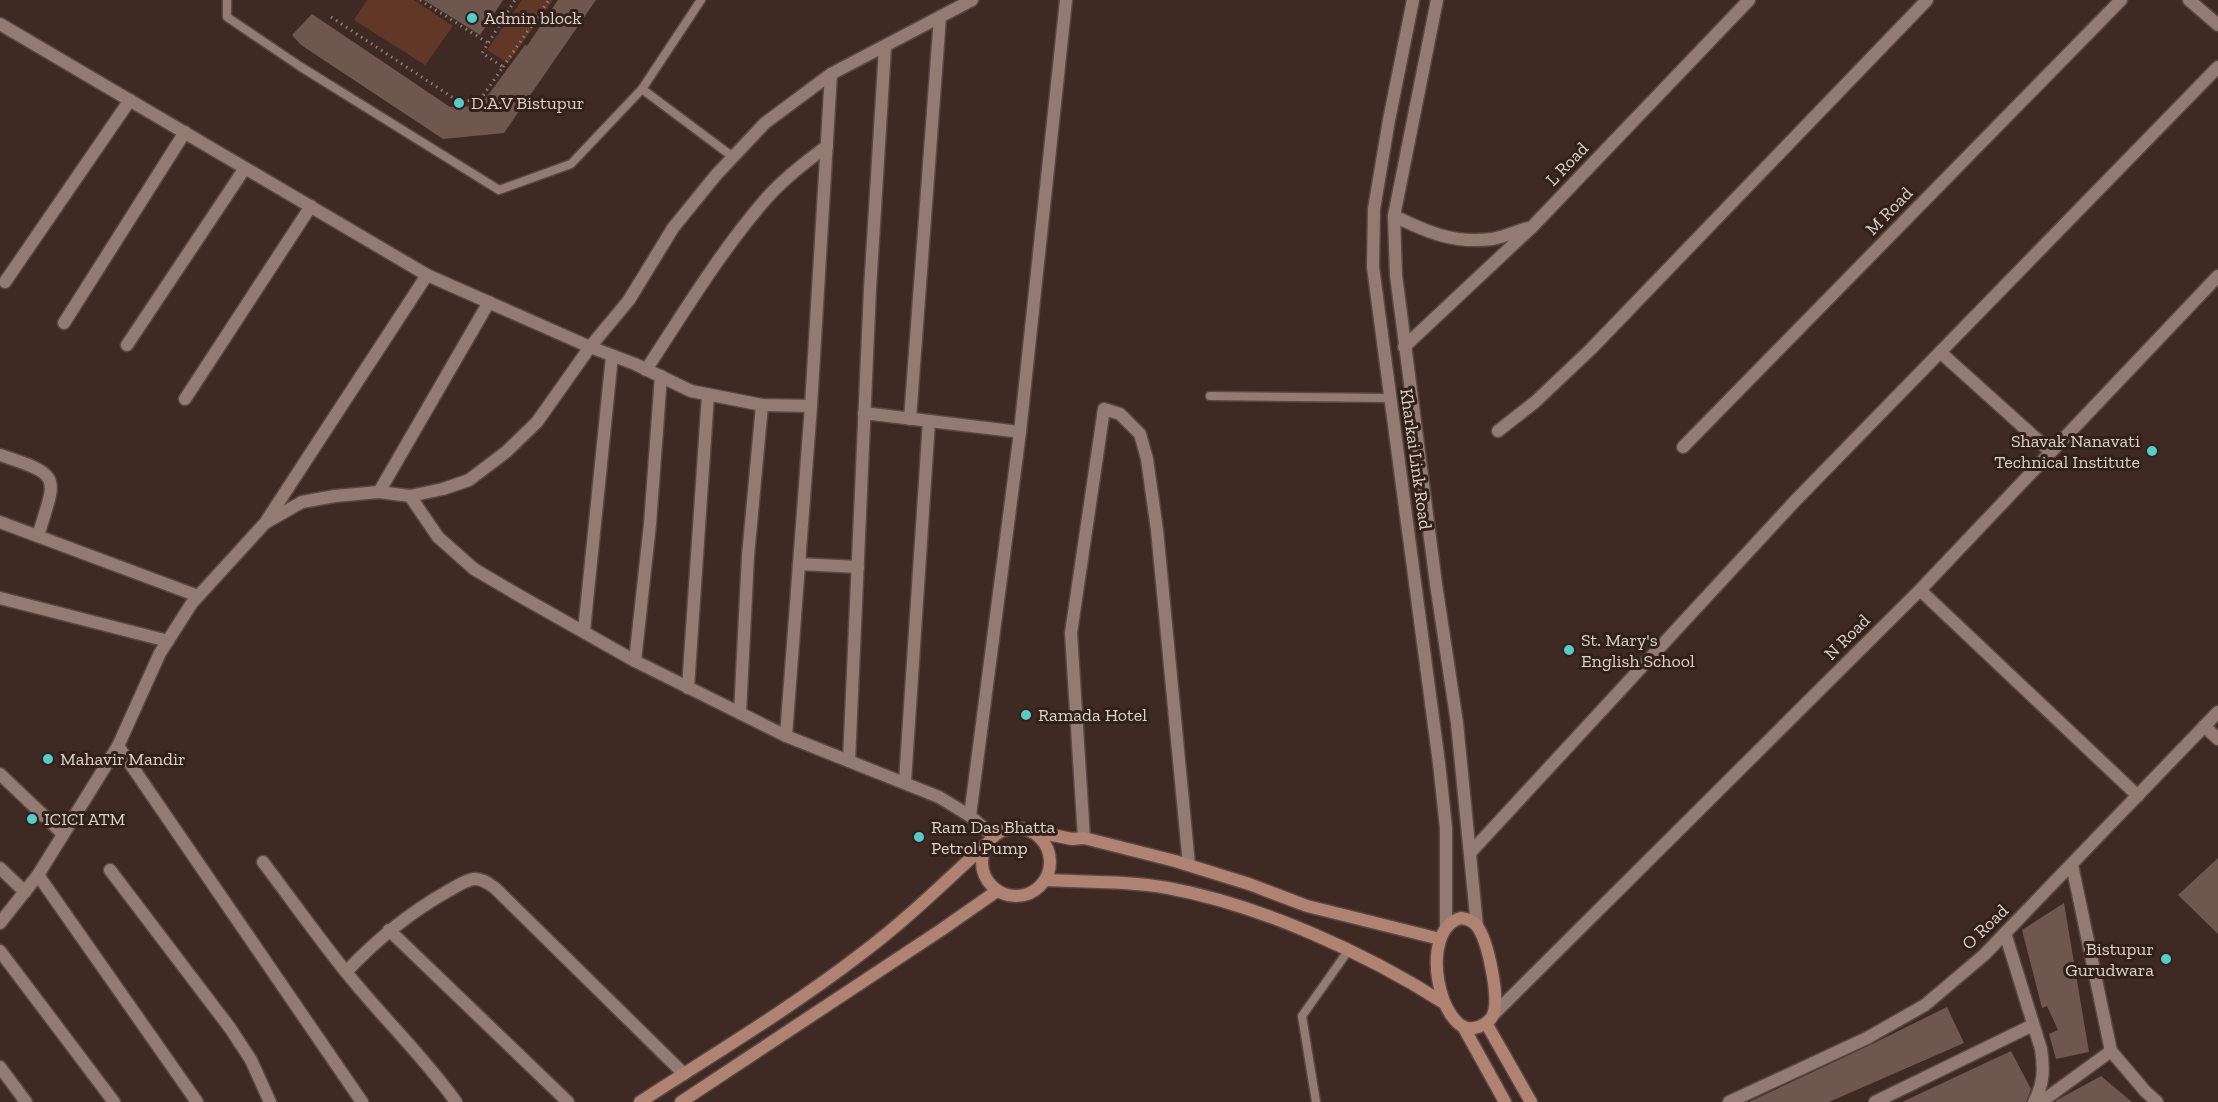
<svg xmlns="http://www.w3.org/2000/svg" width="2218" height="1102" font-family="'Zilla Slab',serif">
	<rect width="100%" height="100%" fill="#3e2a23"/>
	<g fill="#613828">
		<path d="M367,0H414L453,26L425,65L354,20Z"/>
		<path d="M522,0H553L508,63L487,50Z"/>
	</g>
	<g fill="#6e574f">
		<path d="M424,0H503L480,35Z"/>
		<path d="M558,0H596L504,133L443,139L301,45L292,35L312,14L450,107L480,106L525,45L527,46Z"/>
		<path d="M2218,858V934L2178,895Z"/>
		<path d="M2064,903L2089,1052L2056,1059L2049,1034L2058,1030L2047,1006L2042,1008L2022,930Z"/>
		<path d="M1947,1007L1964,1043L1829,1102H1749L1870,1045Z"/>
		<path d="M2011,1051L2031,1089L2026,1102H1902Z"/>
		<path d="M2101,1076L2132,1102H2055L2057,1100Z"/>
	</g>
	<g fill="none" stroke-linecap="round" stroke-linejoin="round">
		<defs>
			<g id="service">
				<path d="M227,0V17L301,67L499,190L571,164L642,89"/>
				<path d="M701,0L642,89L733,157"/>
				<path d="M1210,396L1390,398"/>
				<path d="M1316,1102L1302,1016L1348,951"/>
			</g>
			<g id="minor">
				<path d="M1413,0L1389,120L1374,209L1373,267L1439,763L1446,828V926"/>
				<path d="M1437,0L1394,216L1396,275L1436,584L1457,723L1477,926"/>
				<path d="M2189,0L2218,25"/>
				<path d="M0,24L427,275L590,347L635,364L691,391L762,405L811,406"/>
				<path d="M1394,216C1427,232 1454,244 1492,239C1504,237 1517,231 1528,228"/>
				<path d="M5,282L130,100"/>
				<path d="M64,323L185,132"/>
				<path d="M127,345L245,168"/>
				<path d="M1404,347L1532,227L1749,0"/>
				<path d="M1940,352L2051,452"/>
				<path d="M646,370C684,312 720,252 765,200C783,179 806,162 827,146"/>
				<path d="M185,399L311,206"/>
				<path d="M864,413L1020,432"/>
				<path d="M910,419L940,17"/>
				<path d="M1498,431L1535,402L1591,349L1927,0"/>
				<path d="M1683,447L2121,0"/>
				<path d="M0,455C64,476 56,476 38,536"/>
				<path d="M379,492L489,302"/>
				<path d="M410,496L438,537L474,569L520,596L635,661L786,736L939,797L970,816L993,836"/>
				<path d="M267,520L427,275"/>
				<path d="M0,522L198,596"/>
				<path d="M799,564L858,567"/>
				<path d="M1920,590L2138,796"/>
				<path d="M0,598L168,641"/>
				<path d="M584,631L612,356"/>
				<path d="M635,661L650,524L661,376"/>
				<path d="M688,688L708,395"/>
				<path d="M740,713L748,556L762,405"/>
				<path d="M2204,726L2218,739"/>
				<path d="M786,736L811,406L831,74"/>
				<path d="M118,746L362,1102"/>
				<path d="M849,761L870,289L885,48"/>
				<path d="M0,774L63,834"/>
				<path d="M905,782L929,421"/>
				<path d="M970,816L1020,432L1066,0"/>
				<path d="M1084,838L1071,633L1104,409L1120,414L1140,434L1147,459L1157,530L1189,865"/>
				<path d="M1470,853L1795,501L2218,67"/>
				<path d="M263,862C291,899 317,936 346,972C382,1017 423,1056 456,1102"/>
				<path d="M2072,865L2111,1051L2145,1091L2157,1102"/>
				<path d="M0,868L25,892"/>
				<path d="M110,870L230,1028L251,1060L270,1102"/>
				<path d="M38,875L197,1102"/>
				<path d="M0,923L38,875L118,746L160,653L192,603L265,523L302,502L335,496L379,492L410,496L443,489L469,480L506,452L537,422L590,347L629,300L673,228L716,175L765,123L831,74L972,0"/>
				<path d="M389,930L568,1102"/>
				<path d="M2005,933L2041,1049C2044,1069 2044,1084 2034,1102"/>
				<path d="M0,951L114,1102"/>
				<path d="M346,972C377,939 409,913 448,891C456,887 465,880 474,879C482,878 489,884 495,888L684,1074"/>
				<path d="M1493,1015L1920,590L2218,276"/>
				<path d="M0,1067L26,1102"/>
				<path d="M1729,1102L1867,1038L1925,1005L1984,955L2218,712"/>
				<path d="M1875,1102L2033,1025"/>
				<path d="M2041,1102L2111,1051"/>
			</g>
			<g id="secondary">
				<circle cx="1016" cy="862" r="34"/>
				<path d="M1033,831L1072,839L1084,838L1175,861L1249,884L1307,906L1440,939"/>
				<path d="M1045,880C1086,882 1128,881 1168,888C1260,905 1366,953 1444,1003"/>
				<path d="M1461,918C1467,919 1472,920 1477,926C1488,941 1500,998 1493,1015C1490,1022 1481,1027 1474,1028C1440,1035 1417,930 1461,918Z"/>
				<path d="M1486,1023L1531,1102"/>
				<path d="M1464,1028L1505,1102"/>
				<path d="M640,1102C714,1054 791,1008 861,954C905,921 945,882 985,845"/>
				<path d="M681,1102L941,930L997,891"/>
			</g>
		</defs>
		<use href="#service" stroke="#584841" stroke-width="11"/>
		<use href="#minor" stroke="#584841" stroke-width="15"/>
		<use href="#secondary" stroke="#584841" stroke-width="15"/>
		<g stroke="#8f7e78" stroke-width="3" stroke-dasharray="1.5 4.5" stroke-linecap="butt">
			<path d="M420,0L488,43"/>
			<path d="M331,17L458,101L480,100L503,67L482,53L515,0"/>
			<path d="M503,67L549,0"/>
		</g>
		<use href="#service" stroke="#927b72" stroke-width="8"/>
		<use href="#minor" stroke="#927b72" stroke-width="12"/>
		<use href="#secondary" stroke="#b08271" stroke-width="12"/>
	</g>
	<g fill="#53cdc9" stroke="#332019" stroke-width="2">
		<circle cx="472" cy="18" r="6"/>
		<circle cx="459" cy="103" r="6"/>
		<circle cx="2152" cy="451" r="6"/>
		<circle cx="1569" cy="650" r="6"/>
		<circle cx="1026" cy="715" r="6"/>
		<circle cx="48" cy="759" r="6"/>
		<circle cx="32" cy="819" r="6"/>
		<circle cx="919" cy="837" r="6"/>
		<circle cx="2166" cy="959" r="6"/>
	</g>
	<g text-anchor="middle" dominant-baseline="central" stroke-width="6" stroke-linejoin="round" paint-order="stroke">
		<g font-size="18" fill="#dfd2cd" stroke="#332019" text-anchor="start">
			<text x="484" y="18">Admin block</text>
			<text x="471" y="103">D.A.V Bistupur</text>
			<text x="2140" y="441" text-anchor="end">Shavak Nanavati<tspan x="2140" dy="21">Technical Institute</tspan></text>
			<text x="1581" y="640">St. Mary's<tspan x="1581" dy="21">English School</tspan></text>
			<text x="1038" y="715">Ramada Hotel</text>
			<text x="60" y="759">Mahavir Mandir</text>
			<text x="44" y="819">ICICI ATM</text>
			<text x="931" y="827">Ram Das Bhatta<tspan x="931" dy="21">Petrol Pump</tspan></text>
			<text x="2154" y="949" text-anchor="end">Bistupur<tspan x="2154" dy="21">Gurudwara</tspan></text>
		</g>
		<g font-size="18" fill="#dfd2cd" stroke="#332019">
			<text transform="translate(1567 164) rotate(-46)">L Road</text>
			<text transform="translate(1889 211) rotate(-46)">M Road</text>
			<text transform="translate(1416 459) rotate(82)">Kharkai Link Road</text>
			<text transform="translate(1847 637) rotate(-45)">N Road</text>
			<text transform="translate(1985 927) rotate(-44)">O Road</text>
		</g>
	</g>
</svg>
